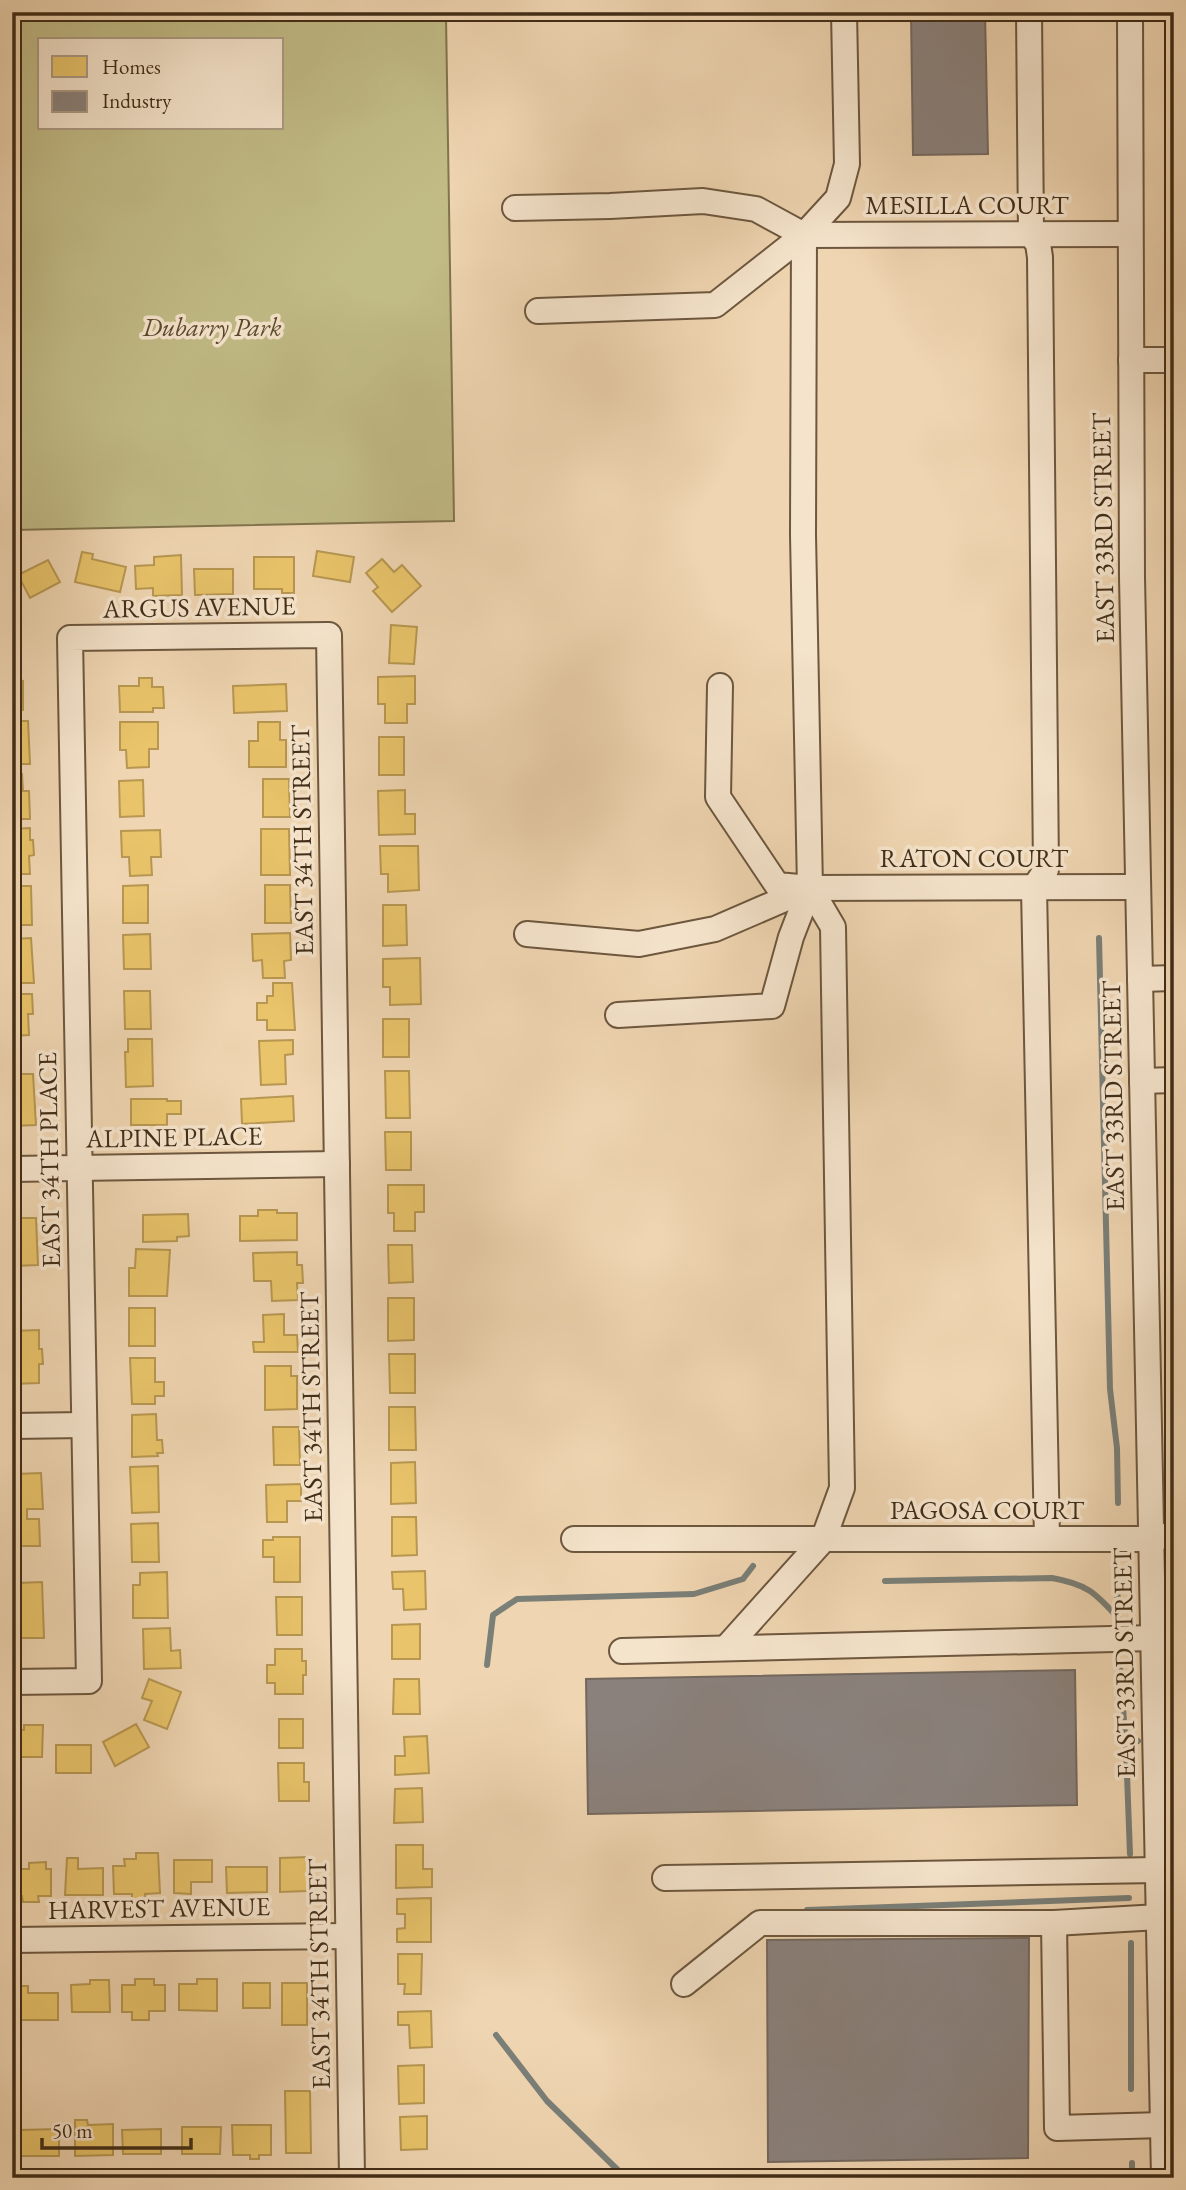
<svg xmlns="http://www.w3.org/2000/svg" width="1186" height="2190" font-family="'EB Garamond',serif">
	<rect width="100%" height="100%" fill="#efd5b1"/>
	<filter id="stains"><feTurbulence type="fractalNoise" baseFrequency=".00286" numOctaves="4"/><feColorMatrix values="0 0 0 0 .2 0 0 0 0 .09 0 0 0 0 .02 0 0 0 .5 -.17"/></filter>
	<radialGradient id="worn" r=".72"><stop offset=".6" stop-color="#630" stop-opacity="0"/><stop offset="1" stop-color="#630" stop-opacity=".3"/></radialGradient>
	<path fill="#c1bb86" stroke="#82744e" stroke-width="2" fill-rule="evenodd" d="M12,14L446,17L454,521L12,530ZM40,40H282V128H40Z"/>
	<g fill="#e9c46a" stroke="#b79751" stroke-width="2">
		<path d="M317,551L354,557L350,582L313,576Z"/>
		<path d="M82,552L93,554L92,559L126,567L120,592L75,582Z"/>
		<path d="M181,555L182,595L153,596V588L136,589L135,566L154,565V557Z"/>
		<path d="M254,557H294V593H282V589H254Z"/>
		<path d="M382,559L394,572L402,565L421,586L392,612L373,591L378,587L366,573Z"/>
		<path d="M48,560L60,582L30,598L18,575Z"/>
		<path d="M194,569H233V594L195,595Z"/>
		<path d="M12,611L17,612L13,630H12Z"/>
		<path d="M391,625L417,627L414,664L389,663Z"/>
		<path d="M12,664H16V682L23,681V710H12Z"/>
		<path d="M415,676V704H407V723H385V704H378V677Z"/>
		<path d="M139,678H152V687H163L164,708H153V712H120L119,686H139Z"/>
		<path d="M286,684L287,711L234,713L233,686Z"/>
		<path d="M12,721H28L30,764H12Z"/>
		<path d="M120,722H158V749H149V767L127,768L126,750H120Z"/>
		<path d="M258,722H280V740H286V767H249V741H258Z"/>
		<rect x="379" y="737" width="25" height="38"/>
		<path d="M22,774L23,791H29L30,819H12V775Z"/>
		<path d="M263,779H289L290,817H263Z"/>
		<path d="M143,780L144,816L120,817L119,781Z"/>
		<path d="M405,790V814H415V834L379,835L378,791Z"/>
		<path d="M30,828V840H33L34,855L29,856L30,874H12V829Z"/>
		<path d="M261,829H289L290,875H261Z"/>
		<path d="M160,830L161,857H151L152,875L130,876L129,857H122L121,831Z"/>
		<path d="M380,846H418L419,890L388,892V874H381Z"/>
		<path d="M148,885V923H123V886Z"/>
		<path d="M265,885H290L291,923H265Z"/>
		<path d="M12,886H31L32,925H12Z"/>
		<path d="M383,905H406L407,945L383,946Z"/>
		<path d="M290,933L291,960L284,961L285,978H263L262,960L253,961L252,934Z"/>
		<path d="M150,934L151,969H124L123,935Z"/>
		<path d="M31,938L34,983H12V939Z"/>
		<path d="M420,958L421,1004L390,1005V987H383V959Z"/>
		<path d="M273,983H292L295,1030H267V1020H257V1003H267V996H273Z"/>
		<path d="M124,991H150L151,1029H125Z"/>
		<path d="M12,994H32L33,1014H28L29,1035L12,1036Z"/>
		<rect x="383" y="1019" width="26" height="38"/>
		<path d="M128,1039H152L153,1086L126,1087L125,1052H128Z"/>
		<path d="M293,1040V1054L285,1055L286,1084L261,1085L259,1041Z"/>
		<path d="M385,1071H409L410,1118H386Z"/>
		<path d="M12,1074H33L36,1125L12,1126Z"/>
		<path d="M293,1096L294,1121L242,1124L241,1099Z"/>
		<path d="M131,1099H167V1101H181V1114H167V1125H131Z"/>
		<path d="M385,1132H411V1170H386Z"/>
		<path d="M388,1185H424V1212H415V1231H394V1213H388Z"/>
		<path d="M258,1210H277V1213H297V1240L240,1241V1216H258Z"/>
		<path d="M188,1214L189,1236L177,1237V1241L143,1242V1215Z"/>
		<path d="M13,1218H36L38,1265L13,1266Z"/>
		<path d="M388,1245H412L413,1282L389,1283Z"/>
		<path d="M136,1249L170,1250L167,1296H129V1268H135Z"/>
		<path d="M297,1252V1265H302L303,1283H297L298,1300L272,1301L271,1281H254L253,1253Z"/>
		<path d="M388,1298H414V1340L388,1341Z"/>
		<rect x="129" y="1308" width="26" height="38"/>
		<path d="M284,1314V1335H297L298,1352H254L253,1342H264L263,1315Z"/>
		<path d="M39,1330V1349H42L43,1364H39V1383L12,1384V1331Z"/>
		<path d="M389,1354H415V1393H390Z"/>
		<path d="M130,1358H155V1382H164V1396H155V1404H132Z"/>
		<path d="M265,1366H291V1376H297V1409L265,1410Z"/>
		<path d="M389,1407H415L416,1450H389Z"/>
		<path d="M156,1414L157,1440H162L163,1453H157L158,1456L132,1457V1415Z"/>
		<path d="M273,1427H299L300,1465H274Z"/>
		<path d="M415,1462L416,1503L391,1504V1463Z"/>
		<path d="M158,1466L159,1512L132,1513L130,1467Z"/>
		<path d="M41,1473L43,1509H27V1519H39L40,1546H17L16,1474Z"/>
		<path d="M301,1484V1501H287V1522H267L266,1485Z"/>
		<path d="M392,1517H416L417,1555L392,1556Z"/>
		<path d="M158,1523L159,1562H132L131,1524Z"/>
		<path d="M273,1537H300V1582H274V1557H263V1540H273Z"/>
		<path d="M425,1571L426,1609L404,1610L403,1589H393L392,1572Z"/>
		<path d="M167,1572L168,1618H133V1585H140V1573Z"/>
		<path d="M42,1582L44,1638H17L18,1583Z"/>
		<path d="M276,1597H302V1635H277Z"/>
		<path d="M420,1624V1659H392V1625Z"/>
		<path d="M170,1628L171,1651L180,1650L181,1668L144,1669L143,1629Z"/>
		<path d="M275,1649H302V1661H306V1675H303V1694H275V1683H267V1665H275Z"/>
		<path d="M149,1679L181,1692L167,1729L144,1720L152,1701L142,1698Z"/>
		<path d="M394,1679H419L420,1714H393Z"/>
		<rect x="279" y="1719" width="24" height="29"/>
		<path d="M136,1724L149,1747L115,1766L103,1742Z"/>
		<path d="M24,1725H43L42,1757H12V1730H24Z"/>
		<path d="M427,1736L429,1773L395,1775V1756H405L404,1737Z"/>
		<rect x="56" y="1745" width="35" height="28"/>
		<path d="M278,1763H304V1782H309V1801H279Z"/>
		<path d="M422,1788L423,1822L394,1823L395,1789Z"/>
		<path d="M396,1845H423V1869H432V1887L396,1888Z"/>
		<path d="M136,1853H158L160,1893L145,1894L146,1901H132V1894H114L113,1866H125L124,1859H136Z"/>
		<path d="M308,1857L307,1891L280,1892V1858Z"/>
		<path d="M67,1858H78V1869L103,1868V1895H65Z"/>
		<path d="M174,1860H212V1882H191V1894L174,1893Z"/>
		<path d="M46,1862V1869H51V1896H38L39,1902H23L22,1896H12V1869H29V1863Z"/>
		<path d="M226,1867H267V1892L227,1893Z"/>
		<path d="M431,1898V1942H397V1929L405,1928V1914H397V1899Z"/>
		<path d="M398,1954H422L421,1994H404L405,1984H398Z"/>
		<path d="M135,1979H154V1985H165V2011H149V2020H132V2012H122V1985H135Z"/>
		<path d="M197,1979H217V2011L179,2010V1984H197Z"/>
		<path d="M90,1980H109L110,2012H72L71,1985L90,1984Z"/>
		<rect x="243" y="1983" width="27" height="25"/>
		<rect x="282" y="1983" width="25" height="42"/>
		<path d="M13,1986H28V1993H58V2020H13Z"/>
		<path d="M431,2011L432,2047L410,2048L409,2025H398V2012Z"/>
		<path d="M424,2065V2103L399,2104L398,2066Z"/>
		<path d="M285,2091H310L311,2153H286Z"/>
		<path d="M427,2116V2149L401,2150L400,2117Z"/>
		<path d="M75,2120H87L88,2125L113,2124V2155L75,2156Z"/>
		<path d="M232,2125H271V2155H259V2159H250V2155H233Z"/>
		<path d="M182,2127H221L220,2154H182Z"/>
		<path d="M59,2129V2156H20V2130Z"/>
		<path d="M161,2129V2154H123L122,2130Z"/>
		<path d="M438,2174V2178H400V2175Z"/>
	</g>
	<g fill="#8a817c" stroke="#74685e" stroke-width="2">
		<path d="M911,12H985L988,154L913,155Z"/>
		<path d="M1075,1670L1077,1805L588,1814L586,1679Z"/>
		<path d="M1029,1938L1028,2158L768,2162L767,1940Z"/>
	</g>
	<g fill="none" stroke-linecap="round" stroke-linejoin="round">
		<g stroke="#7a7f78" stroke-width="6">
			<path d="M1099,938L1110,1389L1117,1448L1118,1503"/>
			<path d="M1117,1569L1118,1618"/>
			<path d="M885,1581L1052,1578C1086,1584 1095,1592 1118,1618"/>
			<path d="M487,1665L493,1615L517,1599L694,1594L743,1579L753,1566"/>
			<path d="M1120,1668L1126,1748"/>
			<path d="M1130,1854L1126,1748L1138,1741"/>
			<path d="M807,1910L1129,1898"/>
			<path d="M1131,1943V2089"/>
			<path d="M496,2035L547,2101L626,2178"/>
			<path d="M1132,2178V2163"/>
		</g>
		<defs>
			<g id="minor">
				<path d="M1029,12L1031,234L1038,244L1040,257L1046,870L1034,888L1047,1539"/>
				<path d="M1130,12L1132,577L1164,2178"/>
				<path d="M515,208L610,206L703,201L756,209L804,235L1130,234"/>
				<path d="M538,311L715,305L804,235L838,198L847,164L844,12"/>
				<path d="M1131,360H1174"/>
				<path d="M720,686L718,797L777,885L810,888L803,535L804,235"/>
				<path d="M527,934L639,944L715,929L810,888L1138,887"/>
				<path d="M1140,979L1174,978"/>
				<path d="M618,1015L772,1006L791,937L810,888"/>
				<path d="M1142,1081L1174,1080"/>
				<path d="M12,1169L337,1164"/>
				<path d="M12,1426L84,1425"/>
				<path d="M574,1539H1152L1174,1534"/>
				<path d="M726,1648L823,1540L842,1488L833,927L810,888"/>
				<path d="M622,1651L1154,1638"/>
				<path d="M12,1682L89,1681L70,638L329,635L352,2178"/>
				<path d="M665,1878L1158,1870L1174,1874"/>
				<path d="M1054,1923L1057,2128L1163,2125"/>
				<path d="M12,1940L348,1936"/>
				<path d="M684,1984L760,1923H1054L1159,1917"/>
			</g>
		</defs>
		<use href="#minor" stroke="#6d573e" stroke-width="28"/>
		<use href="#minor" stroke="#f5e4cc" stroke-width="24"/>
	</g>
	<g text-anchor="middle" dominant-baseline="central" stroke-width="7" stroke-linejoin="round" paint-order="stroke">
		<g font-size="26" fill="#422d17" stroke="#f5e4cc">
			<text x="967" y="205">MESILLA COURT</text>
			<text transform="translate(1103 528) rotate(-91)">EAST 33RD STREET</text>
			<text transform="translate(199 607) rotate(-1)">ARGUS AVENUE</text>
			<text transform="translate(302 840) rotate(-91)">EAST 34TH STREET</text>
			<text x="974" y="858">RATON COURT</text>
			<text transform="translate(1113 1096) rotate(-91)">EAST 33RD STREET</text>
			<text transform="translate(174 1137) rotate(-1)">ALPINE PLACE</text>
			<text transform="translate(49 1160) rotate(-91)">EAST 34TH PLACE</text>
			<text transform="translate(311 1407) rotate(-91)">EAST 34TH STREET</text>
			<text x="987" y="1510">PAGOSA COURT</text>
			<text transform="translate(1124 1663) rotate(-91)">EAST 33RD STREET</text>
			<text transform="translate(159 1908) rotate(-1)">HARVEST AVENUE</text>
			<text transform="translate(319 1974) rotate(-91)">EAST 34TH STREET</text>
		</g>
		<g font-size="26" font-style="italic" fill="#5b492d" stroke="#f5e4cc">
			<text x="212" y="327">Dubarry Park</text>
		</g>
	</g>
	<rect width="1186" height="2190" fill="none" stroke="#efd5b1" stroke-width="42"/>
	<rect x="14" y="14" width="1158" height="2162" fill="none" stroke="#422d17" stroke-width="3.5"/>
	<rect x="21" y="21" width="1144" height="2148" fill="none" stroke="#422d17" stroke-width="2"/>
	<rect x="38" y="38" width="245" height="91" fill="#f5e4cc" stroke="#ad9b84" stroke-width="2"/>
	<rect x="52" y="56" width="35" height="21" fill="#e9c46a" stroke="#ad9b84" stroke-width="2"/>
	<text x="102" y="74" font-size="21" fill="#422d17">Homes</text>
	<rect x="52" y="91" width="35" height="21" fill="#8a817c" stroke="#ad9b84" stroke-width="2"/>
	<text x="102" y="108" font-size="21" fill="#422d17">Industry</text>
	<path d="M42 2138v10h149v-10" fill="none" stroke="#422d17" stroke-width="3.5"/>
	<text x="52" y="2138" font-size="21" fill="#422d17" stroke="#f5e4cc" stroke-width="5" paint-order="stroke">50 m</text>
	<rect width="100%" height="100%" filter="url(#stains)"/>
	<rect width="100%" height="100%" fill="url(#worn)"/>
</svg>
